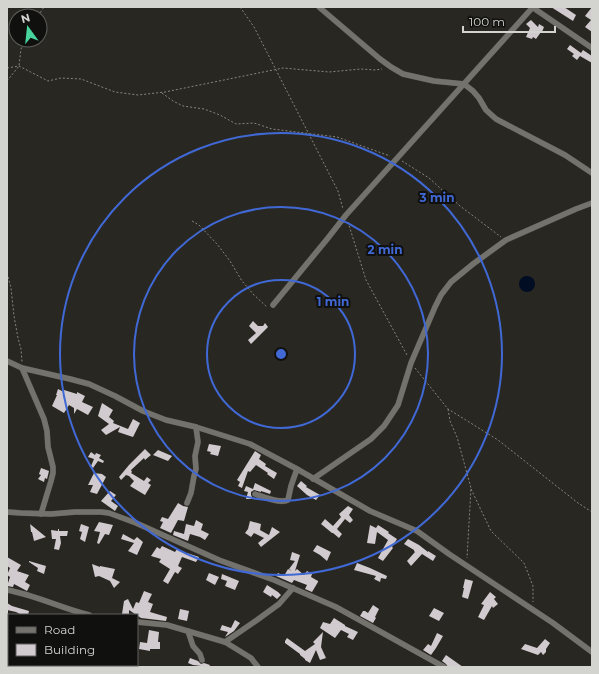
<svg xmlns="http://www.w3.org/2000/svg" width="599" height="674" font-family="Montserrat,sans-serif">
	<rect width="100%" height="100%" fill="#282722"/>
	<circle fill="#000d22" cx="527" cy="284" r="8"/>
	<g fill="#d1cace">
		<path d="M551,7H564L576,15L573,21Z"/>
		<path d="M592,7V32L585,27L591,20L585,16Z"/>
		<path d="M531,20L538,27L539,24L544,27L542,32H541L536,39L533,37L532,39L526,37L530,28L526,24Z"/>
		<path d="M570,45L581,53L583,50L592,56V63L580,56L577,60L572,56L574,54L567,49Z"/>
		<path d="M253,321L258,326H263L265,323L268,327L251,344L248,340L256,333L249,326Z"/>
		<path d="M58,389L64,392V390L77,394V392L85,396L82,402L93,407L88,415L77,409L74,414V408L69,405L64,413L52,406L57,395H56Z"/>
		<path d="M102,403L113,410L109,417L114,421L113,423L128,429L133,419L140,423L133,437L118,432L120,427L106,435L101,430L109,424L98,416Z"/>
		<path d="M209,444L221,446L218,456L210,454L211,452L207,451Z"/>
		<path d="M145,449L151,455L145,460L144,458L131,470L132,472L131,473L144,481L147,477L151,480L148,483L151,485L145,495L130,486L134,481L129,476L126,475L121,480L119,477L129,465Z"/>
		<path d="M158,450L172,456L168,461L153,455Z"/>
		<path d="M255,451L261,455L259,459L266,464L265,466L277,473L274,479L267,474L268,473L256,465L250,472L248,471L242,488L238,486L240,482L237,480Z"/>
		<path d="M91,452L95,455L96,453L101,455L99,458L104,461L103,463L98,461L93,468L91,466L94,459L88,457Z"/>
		<path d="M41,468L49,471L47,479L45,478L44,482L38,479L41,475L39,474Z"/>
		<path d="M94,473L102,474L106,477L97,494L90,492L93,485H88Z"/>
		<path d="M301,481L307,486L306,487L320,495L316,500L307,495L297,486Z"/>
		<path d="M255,483L271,491L270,494L261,491V492L254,490L251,492V495L252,497L256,499H246L248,492L244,491L246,486L253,489Z"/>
		<path d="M110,491L116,495L111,501L118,506L115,511L101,501Z"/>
		<path d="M178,503L183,506L188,507L184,521L178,520L171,533L160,528L163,522L160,521L162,517L168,519Z"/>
		<path d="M348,506L353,509L349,515L353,520L350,523L345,519L337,529L342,534L339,538L333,533H332L321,524L325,519L333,526L341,517L339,514Z"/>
		<path d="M196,520L203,524L201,530L209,534L205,540L200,537L190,534L188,541L173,535L174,531L184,534L186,524L194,526Z"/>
		<path d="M250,521L261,524L260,530L269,535L272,527L280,532L261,547L258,543L264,538L254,533L251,537L245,533L248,529Z"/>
		<path d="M99,522L113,525L109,535L105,534L99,544L97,543L100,532L94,531Z"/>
		<path d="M30,523V524L46,537L34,541L32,532H31Z"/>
		<path d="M81,524L89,527L85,542L80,539L82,532L79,531Z"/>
		<path d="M370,525L376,528L378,525L389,532L388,533L397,539L392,547L393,548L383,561L378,558L388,540L377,532L375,544L367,543Z"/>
		<path d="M58,529H59V531H68L67,536H60L61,543L59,550L54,549L56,539H52L51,530L58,531Z"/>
		<path d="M123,534L134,540L137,537L143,542L137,555L128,551L134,543L121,539Z"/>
		<path d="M408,539L419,545L428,552V551L436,556L433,561L422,554L411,566L407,561L415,552L414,551V550L404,544Z"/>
		<path d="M317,545L331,552L327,561L320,555L313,551Z"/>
		<path d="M162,546L175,552L177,549L187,555V553L199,557L196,562L182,557L178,566L182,568L178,574L175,572L168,584L163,581L170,569L159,562L161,559L151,556L157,547L160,549Z"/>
		<path d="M292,552L300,555L295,571L297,569L304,575L307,571L312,574L311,577L318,581V582L312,592L305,589L307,585L294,580L292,583L276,576L278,573L284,576L288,569L292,571L289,569L295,561L290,560Z"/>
		<path d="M7,557L21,565L17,571L29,575L25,582L30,585L27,591L14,584L13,587L7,586L10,577L7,575L10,568L7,566Z"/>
		<path d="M29,561L46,566L44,574L37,571L38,568L29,562Z"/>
		<path d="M357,563L370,568L387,576L386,579L381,578L380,582L374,579L376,576L354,570Z"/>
		<path d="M92,564L100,567V566L115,569L112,578L120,582L114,588L110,581L99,576L95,577Z"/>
		<path d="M209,573L219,577L215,585L206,580Z"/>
		<path d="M222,574L239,581L235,590L225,586L227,581L221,579Z"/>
		<path d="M465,579L473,581L468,599L462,597L464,588H463Z"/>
		<path d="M267,585L278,592L281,595L277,599L272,595L271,597L263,592Z"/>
		<path d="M144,591L152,594L148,602L153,604L150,612L167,617L166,621L141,618L129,610V615L122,614L124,601L128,599L133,609L136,602L139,603Z"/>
		<path d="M490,592L496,597L494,599L498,604L493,608L492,606L484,620L478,617L484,605L481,604Z"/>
		<path d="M7,603L12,606L29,611L28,615H22L16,612L7,610Z"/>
		<path d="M373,605L379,609L375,617L376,618L373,623L360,616L363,611H365L368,613Z"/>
		<path d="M434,608L444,613L439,621L429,616Z"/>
		<path d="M180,609L189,611L187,621L178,619Z"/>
		<path d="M334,618L345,625V626L358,632L353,640L347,637L349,634L341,630L335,638L320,628L323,622L330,624Z"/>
		<path d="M235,620L240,623L234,631L225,637L228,632L220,630L222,625L231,628Z"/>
		<path d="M149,630L159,632L158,642H160V649H150V651L139,649L140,642L147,643Z"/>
		<path d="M323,632L321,647L326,658L320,660L316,650L310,663L305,660V659L300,655V654L285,643V641L287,638L305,651L315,644L313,642Z"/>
		<path d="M437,633L443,636L436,648L431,655L423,650L428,644L431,646Z"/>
		<path d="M545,639L550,643L546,649V652L543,655L541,652L538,655L521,649L525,644L537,648Z"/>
		<path d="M446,655L463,667H448L446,664L442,661Z"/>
		<path d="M190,658L198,661L201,664L204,663L210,665L209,667L193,665L188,663Z"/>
	</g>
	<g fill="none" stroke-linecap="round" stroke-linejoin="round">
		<defs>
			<g id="minor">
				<path d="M319,7L380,59L391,67L403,74L434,81L464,84L473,91L479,98L486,110L496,119L565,155L592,173"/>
				<path d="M532,7L592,48"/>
				<path d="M273,305L328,238L346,215L533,7"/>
				<path d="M7,361L22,368L70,379L89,384L115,396L143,411L166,420L196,427L250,444L297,469L370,511L417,531L449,554L553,623L592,652"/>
				<path d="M22,368L44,419L47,431L48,447L53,467V473L51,481L41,514"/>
				<path d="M313,479L371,439L384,426L398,405L411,363L435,307L441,295L451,282L473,264L506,240L576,209L592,203"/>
				<path d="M255,494C264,497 280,504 288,500L291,486L297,469"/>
				<path d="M187,503L191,493L194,476L196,469L195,456L198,442L196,427"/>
				<path d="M7,512L21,513L51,514L75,512H101L109,513L136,523L219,560L274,580L336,607L444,667"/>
				<path d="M7,590C35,595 61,608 89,615"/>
				<path d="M137,622L167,625L225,642L251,658L258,667"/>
				<path d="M188,631L193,646L200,654L202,660"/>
				<path d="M225,642L257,620L279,604L293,588"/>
			</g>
		</defs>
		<use href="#minor" stroke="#43433e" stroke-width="6"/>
		<g stroke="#868581" stroke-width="1" stroke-dasharray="2 2" stroke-linecap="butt">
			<path d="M240,7L254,27L338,191L343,209"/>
			<path d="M38,16L44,7"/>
			<path d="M7,68L19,66L48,81L61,78L81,79L115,92L138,95L165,92L283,68L329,72L361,69L375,70L382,69"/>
			<path d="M7,81L19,66L21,49L25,40"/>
			<path d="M162,93L173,101L183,106L204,109L220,115L236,124L254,123L272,129L337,137L390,156"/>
			<path d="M402,161L429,178L460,206L501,237"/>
			<path d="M192,221L199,225L217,244L230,261L242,281L254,295L267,307"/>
			<path d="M348,222L366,280L407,355"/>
			<path d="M7,273L11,288L14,316L18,338L21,349L22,362"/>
			<path d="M415,368L448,409L498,440L578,503L592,512"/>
			<path d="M448,409L450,421L457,437L471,488L467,558"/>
			<path d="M471,489L491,531L524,563L533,586V602"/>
		</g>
		<use href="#minor" stroke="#74726d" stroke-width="5.5"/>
	</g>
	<g fill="none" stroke="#4169d6" stroke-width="2">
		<circle cx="281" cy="354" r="74"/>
		<circle cx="281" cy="354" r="147"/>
		<circle cx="281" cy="354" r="221"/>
	</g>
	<circle cx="281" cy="354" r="6" fill="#4169d6" stroke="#10100e" stroke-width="2"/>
	<g font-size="12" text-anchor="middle" font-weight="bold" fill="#4169d6" stroke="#10100e" stroke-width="4" stroke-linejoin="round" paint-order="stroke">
		<text x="437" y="202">3 min</text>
		<text x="385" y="254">2 min</text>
		<text x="333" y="306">1 min</text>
	</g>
	<rect width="599" height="674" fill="none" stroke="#d3d3d0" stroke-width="16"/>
	<rect x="8" y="614" width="130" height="52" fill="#10100e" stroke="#5e5e5c"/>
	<rect x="16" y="627" width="20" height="6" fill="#74726d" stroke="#5e5e5c"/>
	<text x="44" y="634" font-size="12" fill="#d3d3d0">Road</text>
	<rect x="16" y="644" width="20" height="12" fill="#d1cace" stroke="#5e5e5c"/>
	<text x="44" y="654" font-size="12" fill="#d3d3d0">Building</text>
	<g transform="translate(28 28) rotate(345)"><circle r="19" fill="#10100e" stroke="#5e5e5c"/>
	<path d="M0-3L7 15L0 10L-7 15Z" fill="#48d49d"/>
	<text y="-6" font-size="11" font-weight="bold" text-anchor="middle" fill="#d3d3d0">N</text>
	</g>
	<path d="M463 26v6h92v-6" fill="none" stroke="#d3d3d0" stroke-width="2"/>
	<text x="469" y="26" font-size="12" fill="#d3d3d0" stroke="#10100e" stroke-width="3" paint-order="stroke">100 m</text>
</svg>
